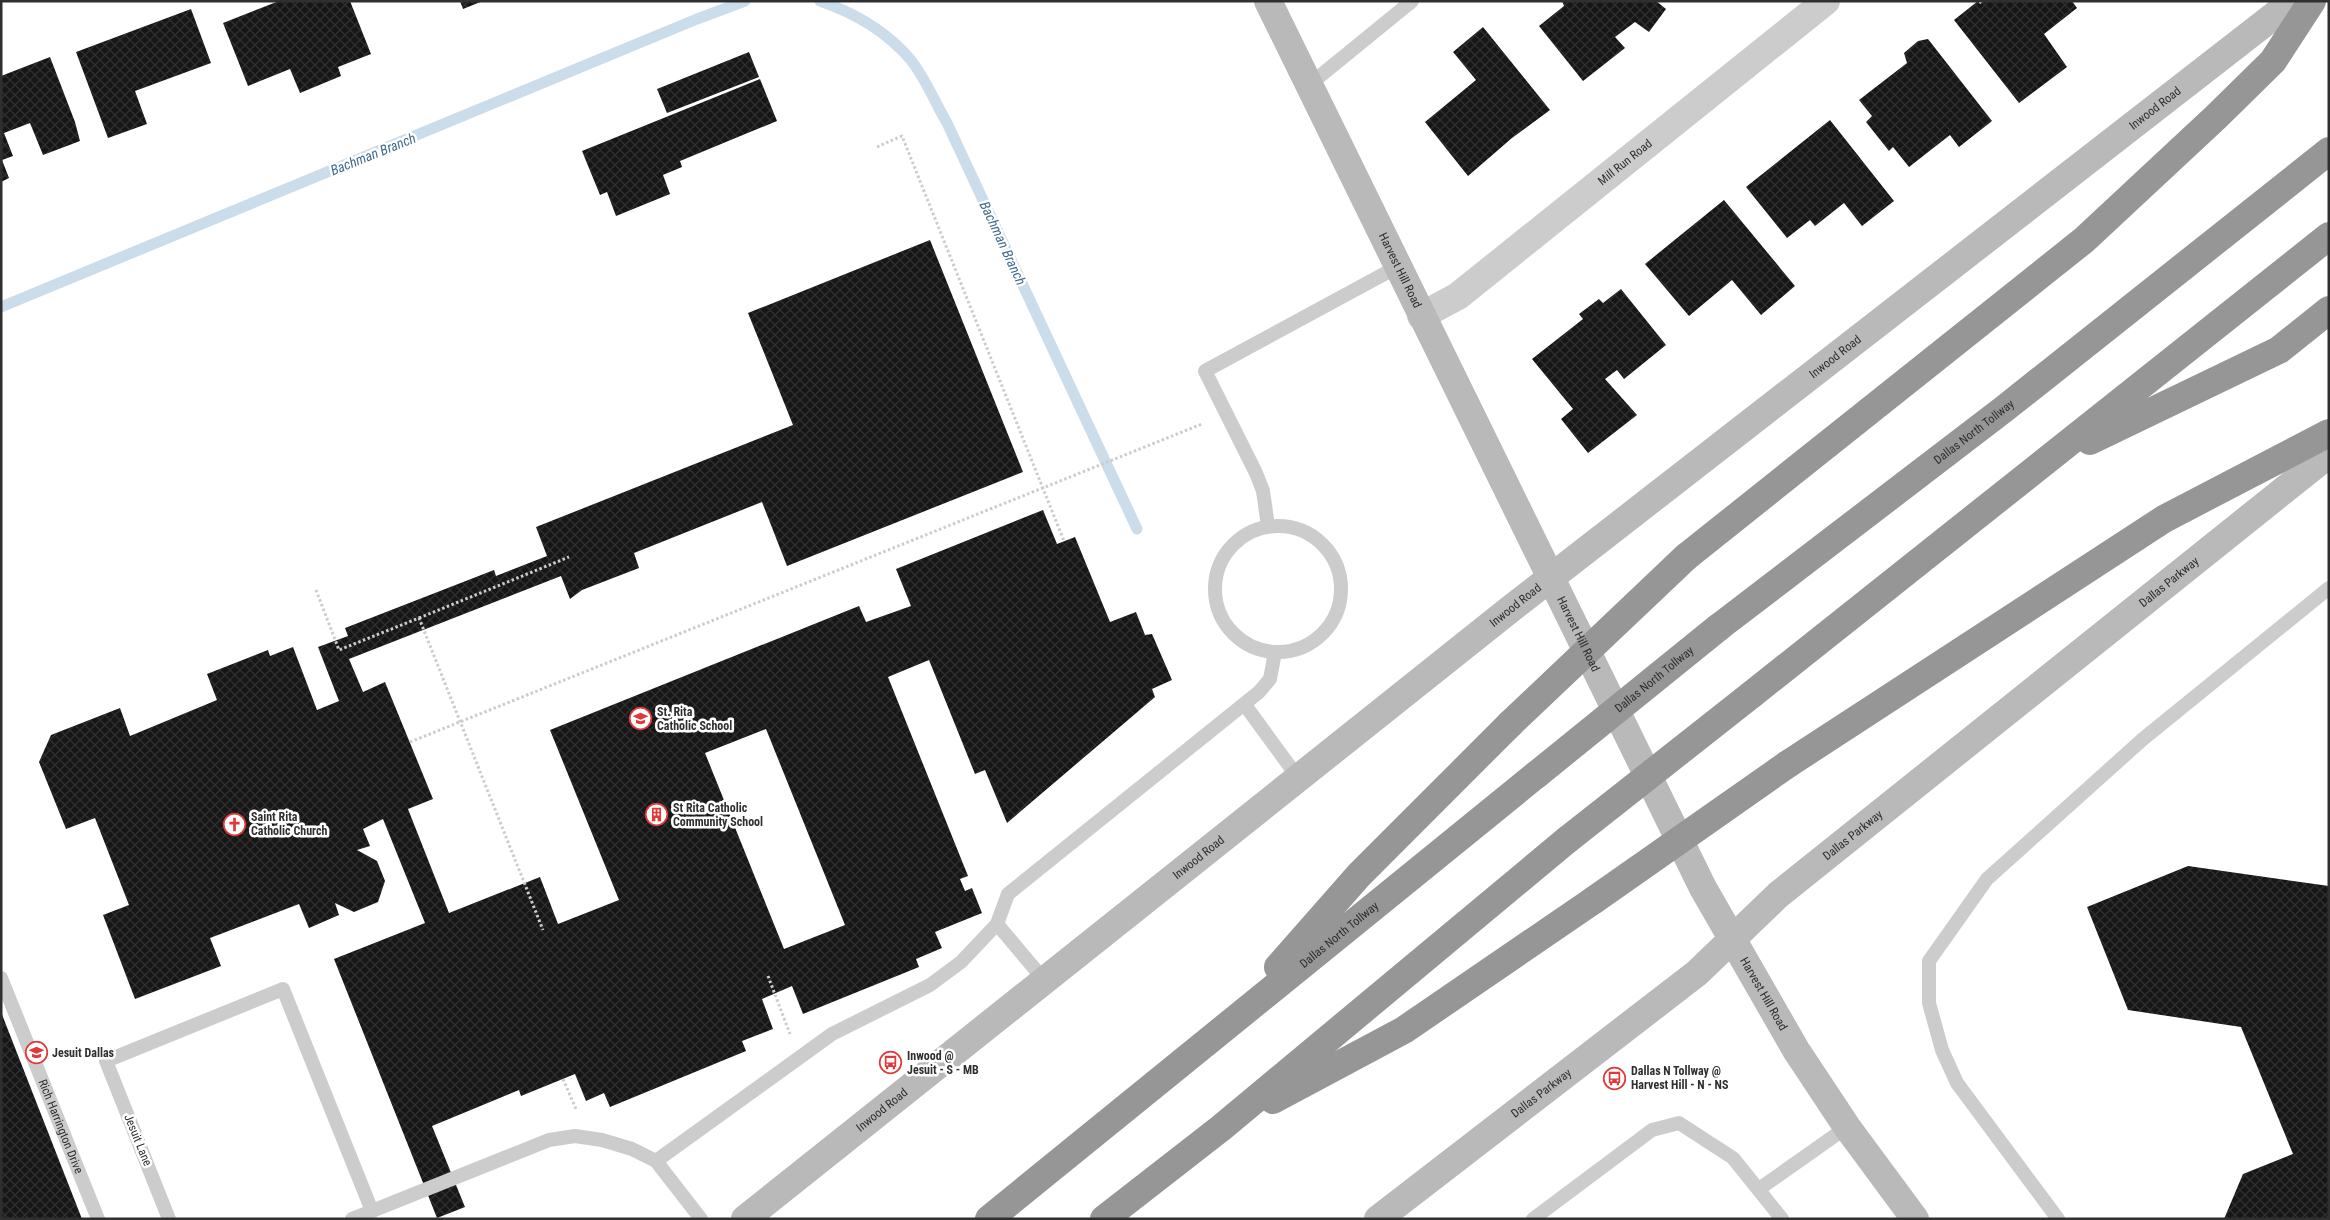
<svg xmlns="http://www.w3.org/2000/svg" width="2330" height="1220" font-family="'Roboto Condensed',sans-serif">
	<defs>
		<pattern id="building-cross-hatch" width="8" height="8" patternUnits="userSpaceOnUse" patternTransform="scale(1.25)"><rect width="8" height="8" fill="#161616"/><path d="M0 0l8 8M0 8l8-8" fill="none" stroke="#303030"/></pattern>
	</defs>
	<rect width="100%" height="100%" fill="#fff"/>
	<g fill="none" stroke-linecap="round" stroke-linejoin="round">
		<g stroke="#cbdceb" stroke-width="11">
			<path d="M820,1C855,13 886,31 910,59C925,77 935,103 947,123L1137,529"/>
			<path d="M1,307L697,19L745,1"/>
		</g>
	</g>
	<g fill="url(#building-cross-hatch)" fill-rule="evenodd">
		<path d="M279,1H350L371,54L338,67L341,76L300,93L290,69L248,86L223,23Z"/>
		<path d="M460,1H483L463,9Z"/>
		<path d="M1562,1H1656L1666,9L1649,32L1635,22L1615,37L1625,48L1583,81L1539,26L1564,6Z"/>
		<path d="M1978,1L1980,4L1984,1H2072L2077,8L2044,34L2067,67L2019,103L1954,20Z"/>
		<path d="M191,9L211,63L135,91L147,124L108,138L76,52Z"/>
		<path d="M1483,27L1550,110L1512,138L1468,176L1425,122L1476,80L1453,52Z"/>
		<path d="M1928,39L1992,121L1959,147L1950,135L1909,167L1893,147L1889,151L1866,122L1872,116L1859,100L1907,63L1904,53L1918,41Z"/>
		<path d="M749,52L759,77L667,113L657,89Z"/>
		<path d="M50,57L75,122L80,141L43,155L30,123L4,133L13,156L2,160L9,178L1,182V76Z"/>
		<path d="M760,79L777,121L680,161L682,167L663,175L670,194L616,216L607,192L600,195L582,151Z"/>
		<path d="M1830,120L1894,201L1862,226L1844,203L1815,226L1810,220L1787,238L1746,187Z"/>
		<path d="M1724,200L1795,286L1761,315L1732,280L1689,316L1645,264Z"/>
		<path d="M930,240L1023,472L787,566L762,502L634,553L639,568L582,590L570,599L561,576L349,659L363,692L385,682L433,799L408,809L449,913L540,877L558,924L619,900L550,730L859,606L866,622L911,606L896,569L1043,510L1057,544L1075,537L1110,622L1136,612L1145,635L1152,634L1172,680L1152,689L1155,697L1007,823L985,770L975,774L929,660L888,677L968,876L960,879L965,891L972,888L982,913L935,932L942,948L916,959L919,967L803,1014L792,986L762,999L773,1029L742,1041L746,1051L610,1107L604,1093L586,1101L575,1074L521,1096L519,1090L432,1126L465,1207L437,1218L334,959L425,923L383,819L363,829L370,846L357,850L377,861L385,881L378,902L354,912L335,903L339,915L309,928L299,904L210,938L221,966L135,999L103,915L129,905L95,818L66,829L39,762L51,735L120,708L130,736L217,700L207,674L268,650L270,656L293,647L317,710L339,701L318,647L348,636L345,628L494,570L496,576L547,556L536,527L793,425L748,313ZM766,729L845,925L784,949L705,753Z"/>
		<path d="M1621,289L1666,345L1624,379L1617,370L1605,379L1637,415L1588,453L1561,419L1573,409L1532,359L1583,319L1579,314L1599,299L1603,303Z"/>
		<path d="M2188,866L2329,886V1219H2224L2243,1174L2293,1154L2241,1027L2128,1010L2087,907Z"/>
		<path d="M1,1012L82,1219H1Z"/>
	</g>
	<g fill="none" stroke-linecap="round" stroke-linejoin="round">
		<g stroke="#ccc" stroke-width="3" stroke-dasharray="2.5 2.5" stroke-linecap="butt">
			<path d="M877,147L902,136L1064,541"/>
			<path d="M316,590L339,650L419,618L543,930"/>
			<path d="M419,618L569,557"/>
			<path d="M410,742L1202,424"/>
			<path d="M768,976L790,1034"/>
			<path d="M563,1079L576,1109"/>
		</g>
		<g stroke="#ccc" stroke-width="14">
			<path d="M1309,85L1412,1"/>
			<path d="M1268,526L1263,491L1256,473L1205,371L1397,267"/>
			<circle cx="1278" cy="589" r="63"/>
			<path d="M1245,705L1299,779"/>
			<path d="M997,924L1045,981"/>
			<path id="s1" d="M1,978L98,1219"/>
			<path d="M656,1161L832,1034L930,985L961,962L997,924L1008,894L1259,692L1270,679L1275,652"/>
			<path d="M1759,1189L1847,1127"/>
			<path d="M169,1219L106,1061L283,989L372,1211"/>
			<path d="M352,1219L549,1140L575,1136L602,1140L632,1149L656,1161L701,1219"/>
			<path d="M1533,1219L1652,1130L1679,1123L1733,1158L1782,1219"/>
			<path d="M2058,1219L1957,1083L1942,1050L1929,1003V961L1987,879L2143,739L2329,588"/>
		</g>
		<path stroke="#ccc" stroke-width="28" id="s2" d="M1421,316L1458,296L1826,1"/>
		<g stroke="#b9b9b9" stroke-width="28">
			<path id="s3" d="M1268,1L1703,888L1796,1050L1847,1127L1915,1219"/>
			<path id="s4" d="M745,1219L1513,607L2293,1"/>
			<path id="s5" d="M1378,1219L1697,973L1778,895L2329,454"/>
		</g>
		<g stroke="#969696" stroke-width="28">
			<path d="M2090,441L2279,350L2329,310"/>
			<path d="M1686,557L2084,240L2216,117L2273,61L2312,1"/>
			<path id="s6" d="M1719,627L2004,409L2329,151"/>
			<path d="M1751,695L2329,236"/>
			<path d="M1788,764L2164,519L2329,433"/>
			<path d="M1278,967L1359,875L1510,724"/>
			<path d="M1273,1100L1404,1030L1594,900"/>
			<path id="s7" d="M989,1219L1536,775"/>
			<path d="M1104,1219L1221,1128L1567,840"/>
		</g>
		<g stroke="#969696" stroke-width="28">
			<path d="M1510,724L1686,557"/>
			<path id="s8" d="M1536,775L1719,627"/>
			<path d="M1567,840L1751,695"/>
			<path d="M1594,900L1788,764"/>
		</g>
	</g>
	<defs>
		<symbol id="school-ring" viewBox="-11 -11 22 22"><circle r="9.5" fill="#fff" stroke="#df3a39" stroke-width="1.5"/><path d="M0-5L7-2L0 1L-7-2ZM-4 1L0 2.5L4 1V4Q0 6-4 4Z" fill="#df3a39"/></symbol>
		<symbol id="building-ring" viewBox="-11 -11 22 22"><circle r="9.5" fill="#fff" stroke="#df3a39" stroke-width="1.5"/><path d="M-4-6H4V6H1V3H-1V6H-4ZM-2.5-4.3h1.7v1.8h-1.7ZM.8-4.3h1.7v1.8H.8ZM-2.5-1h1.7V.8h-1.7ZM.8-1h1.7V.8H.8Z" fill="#df3a39"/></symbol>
		<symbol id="church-ring" viewBox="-11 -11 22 22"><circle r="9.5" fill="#fff" stroke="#df3a39" stroke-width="1.5"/><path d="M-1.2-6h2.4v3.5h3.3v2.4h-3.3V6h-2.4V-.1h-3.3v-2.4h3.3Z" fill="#df3a39"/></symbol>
		<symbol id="bus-ring" viewBox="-11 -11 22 22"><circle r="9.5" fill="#fff" stroke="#df3a39" stroke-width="1.5"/><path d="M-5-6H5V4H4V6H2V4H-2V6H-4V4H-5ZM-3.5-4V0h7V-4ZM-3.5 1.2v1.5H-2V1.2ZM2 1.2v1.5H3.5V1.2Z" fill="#df3a39"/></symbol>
	</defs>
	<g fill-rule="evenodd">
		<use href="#school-ring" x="628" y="706" width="25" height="25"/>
		<use href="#building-ring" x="644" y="802" width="25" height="25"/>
		<use href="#church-ring" x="222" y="812" width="25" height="25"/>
		<use href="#school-ring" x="24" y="1040" width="25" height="25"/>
		<use href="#bus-ring" x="878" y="1050" width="25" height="25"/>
		<use href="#bus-ring" x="1602" y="1066" width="25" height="25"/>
	</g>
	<g text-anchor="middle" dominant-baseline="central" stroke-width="5" stroke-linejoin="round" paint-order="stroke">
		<g font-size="12" fill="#2f2f2f" stroke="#fff">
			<text stroke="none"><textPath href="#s4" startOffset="1795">Inwood Road</textPath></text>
			<text stroke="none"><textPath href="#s2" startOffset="256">Mill Run Road</textPath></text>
			<text stroke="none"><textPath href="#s3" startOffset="300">Harvest Hill Road</textPath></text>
			<text stroke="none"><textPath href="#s4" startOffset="1390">Inwood Road</textPath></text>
			<text stroke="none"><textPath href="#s6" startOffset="321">Dallas North Tollway</textPath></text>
			<text stroke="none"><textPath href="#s5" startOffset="1016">Dallas Parkway</textPath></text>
			<text stroke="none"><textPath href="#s4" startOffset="985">Inwood Road</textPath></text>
			<text stroke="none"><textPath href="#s3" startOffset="705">Harvest Hill Road</textPath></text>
			<text stroke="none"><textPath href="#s8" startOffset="152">Dallas North Tollway</textPath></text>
			<text stroke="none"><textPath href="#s5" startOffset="611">Dallas Parkway</textPath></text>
			<text stroke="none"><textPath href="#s4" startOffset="580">Inwood Road</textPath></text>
			<text stroke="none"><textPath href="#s7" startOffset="451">Dallas North Tollway</textPath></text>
			<text stroke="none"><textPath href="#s3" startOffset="1110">Harvest Hill Road</textPath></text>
			<text stroke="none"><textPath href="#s5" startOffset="206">Dallas Parkway</textPath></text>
			<text stroke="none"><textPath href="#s4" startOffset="175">Inwood Road</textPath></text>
			<text stroke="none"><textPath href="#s1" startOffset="160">Rich Harrington Drive</textPath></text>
			<text transform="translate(138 1140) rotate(68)">Jesuit Lane</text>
		</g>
		<g font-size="12" font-weight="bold" fill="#2f2f2f" stroke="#fff" text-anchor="start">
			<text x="657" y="712">St. Rita<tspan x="657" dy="14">Catholic School</tspan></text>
			<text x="673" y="808">St Rita Catholic<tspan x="673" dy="14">Community School</tspan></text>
			<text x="251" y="817">Saint Rita<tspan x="251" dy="14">Catholic Church</tspan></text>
			<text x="52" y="1053">Jesuit Dallas</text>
			<text x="907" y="1056">Inwood @<tspan x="907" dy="14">Jesuit - S - MB</tspan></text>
			<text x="1631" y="1071">Dallas N Tollway @<tspan x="1631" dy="14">Harvest Hill - N - NS</tspan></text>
		</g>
		<g font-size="14" font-style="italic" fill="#406a8f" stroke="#fff">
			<text transform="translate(373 154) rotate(-22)">Bachman Branch</text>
			<text transform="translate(1003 243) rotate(65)">Bachman Branch</text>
		</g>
	</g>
	<rect width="2330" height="1220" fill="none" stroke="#2f2f2f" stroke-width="5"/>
</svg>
